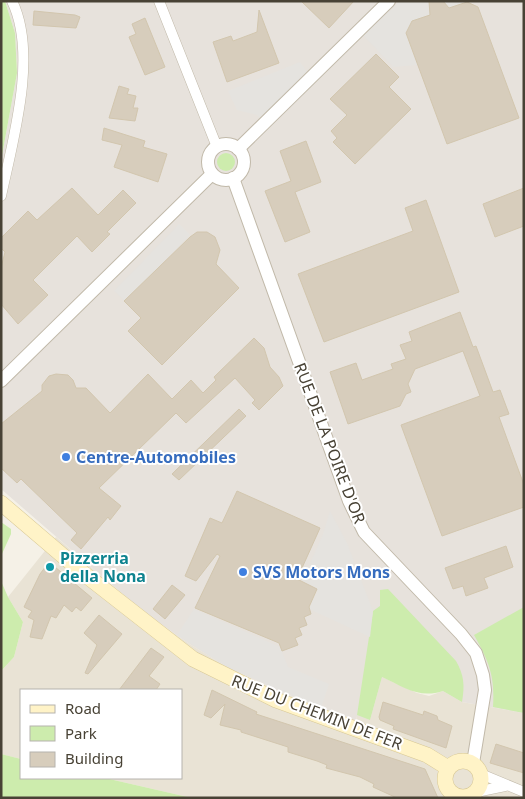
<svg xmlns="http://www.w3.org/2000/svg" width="525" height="799" font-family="'Noto Sans',sans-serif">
	<rect width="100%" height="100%" fill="#f5f1e7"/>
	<path fill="#e9e3d5" d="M56,537L141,610L191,645L227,667L279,691L356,721L357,715L370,720L382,677L417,693L429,696L443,691L462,702L524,713V798H192L105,778H181V690H21V759L1,754V671L14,657L23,622L8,597Z"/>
	<path fill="#e7e2dc" d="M5,1H524V713L462,702L443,691L382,677L370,720L357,716L356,721L279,691L227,667L191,645L141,610L1,489V161L17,73L15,33Z"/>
	<g fill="#cdecad">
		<path d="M1,1H5L15,33L17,73L1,161Z"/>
		<circle cx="226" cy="162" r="9"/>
		<path d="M1,522L11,529V534L1,556Z"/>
		<path d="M1,581L8,597L23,622L14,657L1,671Z"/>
		<path d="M388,589L456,661C464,675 465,685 462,702L443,691C419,699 404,687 382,677L370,720L357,715L373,611L380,606V590Z"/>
		<path d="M524,607V713L493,707C495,675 489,662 474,635Z"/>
		<path d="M1,754L21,759V778H105L192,798H1Z"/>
	</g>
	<g fill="#e5e3df">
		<path d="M400,1H472L412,24L407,35L417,65L393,67L363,35Z"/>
		<path d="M300,62L308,73L260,118L257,115L237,110L228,91Z"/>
		<path d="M179,224L190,235L125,301L114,291Z"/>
		<path d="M330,511L347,543L373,611L370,637L309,609L318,591L301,584L323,534Z"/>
		<path d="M194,609L280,647L288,667L329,684L321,708L227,667L177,635Z"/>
	</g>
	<g fill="#d7cdbc" stroke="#d2c6ae">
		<path d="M301,1H354L329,28Z"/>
		<path d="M429,1H443L449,8L467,2L478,7L519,118L447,144L406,33L412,21L430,15Z"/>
		<path d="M259,10L279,63L227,82L213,42L231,36L233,41L257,32Z"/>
		<path d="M34,11L75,15L80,17L76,28L33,25Z"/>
		<path d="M145,18L165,67L145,75L129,37L136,34L132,24Z"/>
		<path d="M376,54L399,77L389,87L411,109L355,164L333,142L337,138L331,131L347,115L330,99Z"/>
		<path d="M119,86L129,89L127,94L136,96L133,108H138L135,121L109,118Z"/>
		<path d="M104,128L145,141L143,147L167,154L158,182L114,167L122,145L102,140Z"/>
		<path d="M306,141L321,182L295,192L310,232L285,242L265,191L291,181L280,151Z"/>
		<path d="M72,188L98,215L123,190L136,203L107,232L110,234L92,252L77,236L33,280L48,295L18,324L1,304V268L5,252L1,248V238L28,211L37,220Z"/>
		<path d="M524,188V226L495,237L483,204Z"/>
		<path d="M426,200L459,292L324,342L298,274L413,231L405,208Z"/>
		<path d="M197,232H207L215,237L220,250L216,264L239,288L162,365L128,331L141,318L124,301L190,237Z"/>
		<path d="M460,312L473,347L476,346L493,392L500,390L509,414L499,417L524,485V507L442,536L401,425L480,396L463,351L415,369L408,384L411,392L406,394L400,406L348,424L330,372L356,363L362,380L393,369L391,364L406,359L400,345L412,341L409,332Z"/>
		<path d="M254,338L264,348L270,367L279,377L283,386L259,410L252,403L255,400L235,378L186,423L176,413L99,488L121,506L110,520L108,517L81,549L71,540L77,533L21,479L17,483L1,468V424L42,391V385L49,376L56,374L68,375L73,380L76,388H86L110,413L148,374L172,399L191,380L203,393L216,380L214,377Z"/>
		<path d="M239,409L246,416L179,480L172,474Z"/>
		<path d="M237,491L320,528L297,579L317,589L309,607L311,614L304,617L307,625L299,628L302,635L295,638L298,645L282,651L279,643L195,608L220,556L217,554L196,581L185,576L210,518L222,523Z"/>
		<path d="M506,546L513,567L484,578L488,588L466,596L463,586L453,589L445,568Z"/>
		<path d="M49,562L92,598L81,611L76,607L72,612L64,605L56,618L51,616L42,639L30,637L34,620L28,617L32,611L24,607L40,574Z"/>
		<path d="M172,585L185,595L165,619L153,609Z"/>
		<path d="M99,615L122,634L88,674L85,673L97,645L84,633Z"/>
		<path d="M151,648L164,657L149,676L160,684L156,690H119Z"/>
		<path d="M212,690L257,712L256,714L425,769L438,798H397L373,787L374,784L360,777L326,768L327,765L317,761L288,752V747L241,732V730L220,725L225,704L211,718L204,715Z"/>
		<path d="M383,702L423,715L424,711L437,716L438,720L452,726L446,748L393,729L394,726L380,720L379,717Z"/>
		<path d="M496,744L524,753V773L490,763Z"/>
	</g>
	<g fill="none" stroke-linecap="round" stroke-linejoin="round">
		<defs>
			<g id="minor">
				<path d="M159,1L217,147"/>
				<path d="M1,196C13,140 38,54 12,1"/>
				<path d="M481,774L524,792"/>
				<path d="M476,792L505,786"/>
			</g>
			<g id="tertiary">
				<circle cx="226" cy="162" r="18"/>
				<path d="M238,149L389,1"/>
				<path d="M233,178L349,501L364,532L461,634L476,653L483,675L485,690L473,763"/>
				<path d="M1,381L212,174"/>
			</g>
			<g id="secondary">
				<path d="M1,503L83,573L193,659L276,700L427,755L448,768"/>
				<circle cx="463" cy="779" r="18"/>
			</g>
		</defs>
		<use href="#minor" stroke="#c1b9a9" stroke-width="11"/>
		<use href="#tertiary" stroke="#c1b9a9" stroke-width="14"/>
		<use href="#secondary" stroke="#d8c894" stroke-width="16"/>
		<use href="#minor" stroke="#fff" stroke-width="10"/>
		<use href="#tertiary" stroke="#fff" stroke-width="12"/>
		<use href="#secondary" stroke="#fff3c7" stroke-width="15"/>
	</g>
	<g fill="#3f7fe0" stroke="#fff" stroke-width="2">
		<circle cx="66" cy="457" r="5"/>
		<circle cx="243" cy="572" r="5"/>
	</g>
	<circle fill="#0f9aa8" stroke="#fff" stroke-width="2" cx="50" cy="567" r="5"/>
	<g text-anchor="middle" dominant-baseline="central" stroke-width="4" stroke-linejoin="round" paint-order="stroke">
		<g font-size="16" fill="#484235" stroke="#fff">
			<text transform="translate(330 443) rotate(69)">RUE DE LA POIRE D'OR</text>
			<text transform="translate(317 712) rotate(21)">RUE DU CHEMIN DE FER</text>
		</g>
		<g font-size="16" font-weight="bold" fill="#366cbe" stroke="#fff" text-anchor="start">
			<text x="76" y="457">Centre-Automobiles</text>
			<text x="253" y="572">SVS Motors Mons</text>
		</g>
		<g font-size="16" font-weight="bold" fill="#0d838f" stroke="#fff" text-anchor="start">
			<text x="60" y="558">Pizzerria<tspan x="60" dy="18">della Nona</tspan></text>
		</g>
	</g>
	<rect width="525" height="799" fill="none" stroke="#484235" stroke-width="5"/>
	<rect x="20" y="689" width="162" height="90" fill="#ffffff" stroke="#b6b3ae"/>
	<rect x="30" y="705" width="25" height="8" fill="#fff3c7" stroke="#b6b3ae"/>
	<text x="65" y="714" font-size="15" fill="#484235">Road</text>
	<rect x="30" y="726" width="25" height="15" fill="#cdecad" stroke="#b6b3ae"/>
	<text x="65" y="739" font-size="15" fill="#484235">Park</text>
	<rect x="30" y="752" width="25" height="15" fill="#d7cdbc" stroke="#b6b3ae"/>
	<text x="65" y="764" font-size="15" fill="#484235">Building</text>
</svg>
